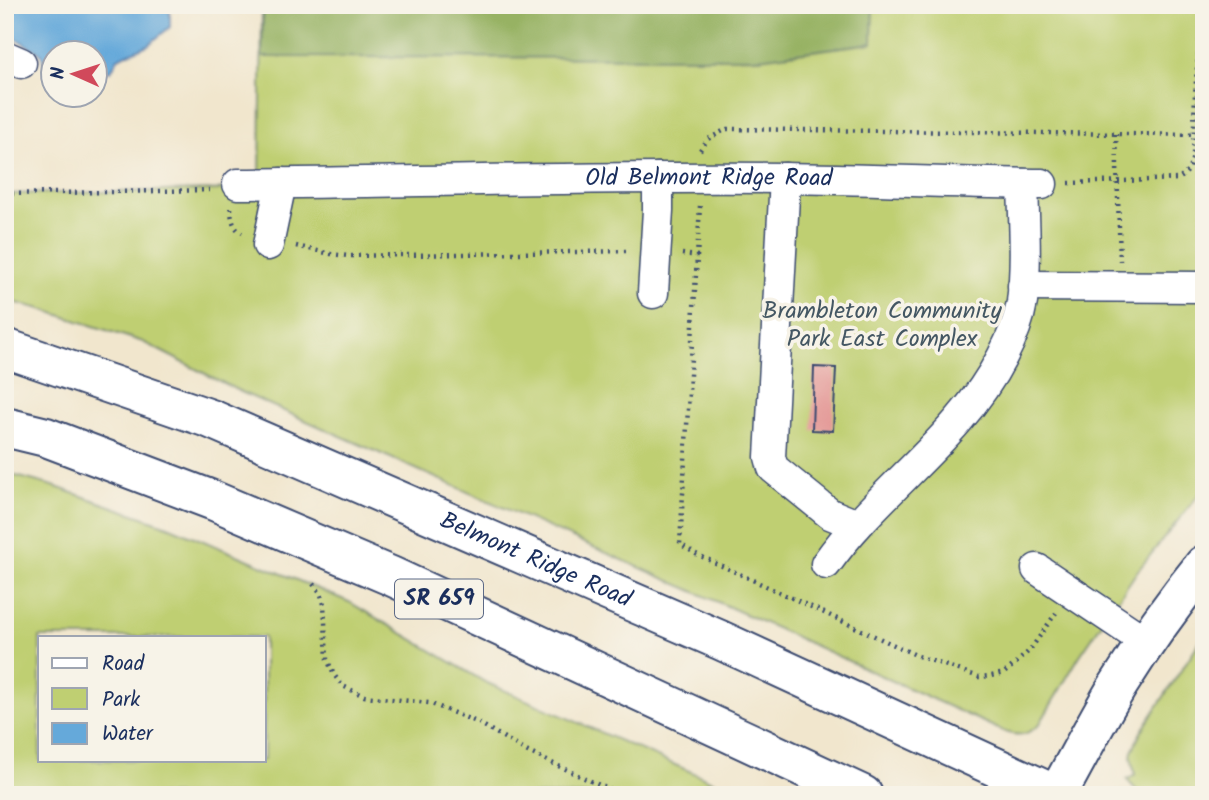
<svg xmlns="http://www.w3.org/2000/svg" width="1209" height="800" font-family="Kalam,sans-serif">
	<rect width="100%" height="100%" fill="#f7f3e8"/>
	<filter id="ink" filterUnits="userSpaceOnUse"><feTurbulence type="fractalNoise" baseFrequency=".0143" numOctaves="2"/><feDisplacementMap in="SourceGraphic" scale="14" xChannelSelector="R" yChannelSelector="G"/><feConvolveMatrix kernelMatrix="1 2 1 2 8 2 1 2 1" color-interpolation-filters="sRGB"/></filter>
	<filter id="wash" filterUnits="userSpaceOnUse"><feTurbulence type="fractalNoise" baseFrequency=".00686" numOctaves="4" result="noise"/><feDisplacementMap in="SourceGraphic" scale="28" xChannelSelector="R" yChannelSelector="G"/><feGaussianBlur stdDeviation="1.57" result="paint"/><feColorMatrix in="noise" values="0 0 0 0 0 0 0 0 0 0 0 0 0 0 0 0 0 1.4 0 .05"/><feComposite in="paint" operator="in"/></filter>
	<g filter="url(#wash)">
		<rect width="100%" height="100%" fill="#f1e6cd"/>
		<g fill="#bfcf72" stroke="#6d7f68" stroke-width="2" fill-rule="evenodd">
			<path d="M262,5H1204V488L1136,573L1079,657L1039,725C1026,735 1021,737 1005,732L736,610L241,392L143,342L41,309L5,300V194L218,190L238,184H260Z"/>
			<path d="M5,473L53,486L168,526L349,602L485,682L744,795H5ZM40,637H264V760H40Z"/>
			<path d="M1204,635V795H1141L1127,780L1135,775L1131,757L1132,751L1141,732Z"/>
		</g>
		<path fill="#97b264" stroke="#597061" stroke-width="2" d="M263,5H873L872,43L759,58L262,57Z"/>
		<path fill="#65a9da" stroke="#406c9c" stroke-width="2" d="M5,5H170V27L148,45L118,58L111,71H95L94,52H52V73H45L42,54L5,32Z"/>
		<g id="blocks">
			<path fill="#e49997" d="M814,367L836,368L833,431L812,430Z"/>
		</g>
	</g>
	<g filter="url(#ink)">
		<use href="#blocks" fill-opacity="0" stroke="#3b4a6f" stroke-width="2"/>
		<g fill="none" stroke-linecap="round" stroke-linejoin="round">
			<defs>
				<g id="minor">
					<path d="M5,56L21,63"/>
					<path d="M785,178L770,457L773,468L830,514L857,525"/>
					<path id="s1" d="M238,184C420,182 601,176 783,178C869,179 956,183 1042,184"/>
					<path d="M268,245L281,183"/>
					<path d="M1023,286L1204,287"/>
					<path d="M653,293L658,210V178"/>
					<path d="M826,564C878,490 960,439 1002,357C1011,340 1019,321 1022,302C1027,263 1024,222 1023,184"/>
					<path d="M1037,569L1146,642"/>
				</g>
				<g id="major">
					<path id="s2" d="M5,348L211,419L720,640L1056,795"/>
					<path d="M5,427L46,437L212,500L391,576L863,795"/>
					<path d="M1057,795C1077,759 1096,722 1117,687C1144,644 1172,604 1204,565"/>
				</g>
			</defs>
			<use href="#minor" stroke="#3b4a6f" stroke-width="33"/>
			<use href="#major" stroke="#3b4a6f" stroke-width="42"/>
			<g stroke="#3b4a6f" stroke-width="4.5" stroke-dasharray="2 5" stroke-linecap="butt">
				<path d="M1116,134L1120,261"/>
				<path d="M700,150L708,139L727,129L1204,135"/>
				<path d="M1069,183L1178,179C1188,174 1190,167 1193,156L1195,93L1202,5"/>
				<path d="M5,194L211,190"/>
				<path d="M700,206L680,544L696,554L918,656L979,677L991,676L1004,673L1015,664L1030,650L1056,613"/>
				<path d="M231,208C231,218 233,228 242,233"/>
				<path d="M296,246L331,254L349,256L629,251"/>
				<path d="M682,254L698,256"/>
				<path d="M313,584L320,592L324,604L327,659L334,675L343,686L364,696L429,703L479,723L528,752L621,795"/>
			</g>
			<use href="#minor" stroke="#fff" stroke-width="30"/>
			<use href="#major" stroke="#fff" stroke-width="38"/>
		</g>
	</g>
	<g text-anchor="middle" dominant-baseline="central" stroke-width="7" stroke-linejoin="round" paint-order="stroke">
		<rect fill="#f7f3e8" stroke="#5d6a87" stroke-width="2" x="395" y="579.5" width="88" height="39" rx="5"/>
		<g font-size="23" font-weight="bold" fill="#1b2f5e">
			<text x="439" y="599">SR 659</text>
		</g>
		<g font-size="24" fill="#1b2f5e" stroke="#f7f3e8">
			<text stroke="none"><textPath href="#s1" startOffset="471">Old Belmont Ridge Road</textPath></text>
			<text stroke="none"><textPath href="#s2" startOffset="572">Belmont Ridge Road</textPath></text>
		</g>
		<g font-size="24" fill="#445763" stroke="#f7f3e8">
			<text x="882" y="311">Brambleton Community<tspan x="882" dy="28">Park East Complex</tspan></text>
		</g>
	</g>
	<rect width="1209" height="800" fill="none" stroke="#f7f3e8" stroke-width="28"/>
	<rect x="38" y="636" width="228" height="126" fill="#f7f3e8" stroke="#9fa5b1" stroke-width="2"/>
	<rect x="52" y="658" width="35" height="10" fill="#ffffff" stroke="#9fa5b1" stroke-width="2"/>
	<text x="102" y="670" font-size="21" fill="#1b2f5e">Road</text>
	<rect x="52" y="688" width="35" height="21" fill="#bfcf72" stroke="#9fa5b1" stroke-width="2"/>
	<text x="102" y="706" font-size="21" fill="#1b2f5e">Park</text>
	<rect x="52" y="723" width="35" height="21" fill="#65a9da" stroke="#9fa5b1" stroke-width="2"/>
	<text x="102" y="740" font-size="21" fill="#1b2f5e">Water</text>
	<g transform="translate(74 74) rotate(273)"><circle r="33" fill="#f7f3e8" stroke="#9fa5b1" stroke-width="2"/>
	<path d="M0-5L12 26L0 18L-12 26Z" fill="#d1495b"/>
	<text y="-10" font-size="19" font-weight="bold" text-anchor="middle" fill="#1b2f5e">N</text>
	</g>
</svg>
